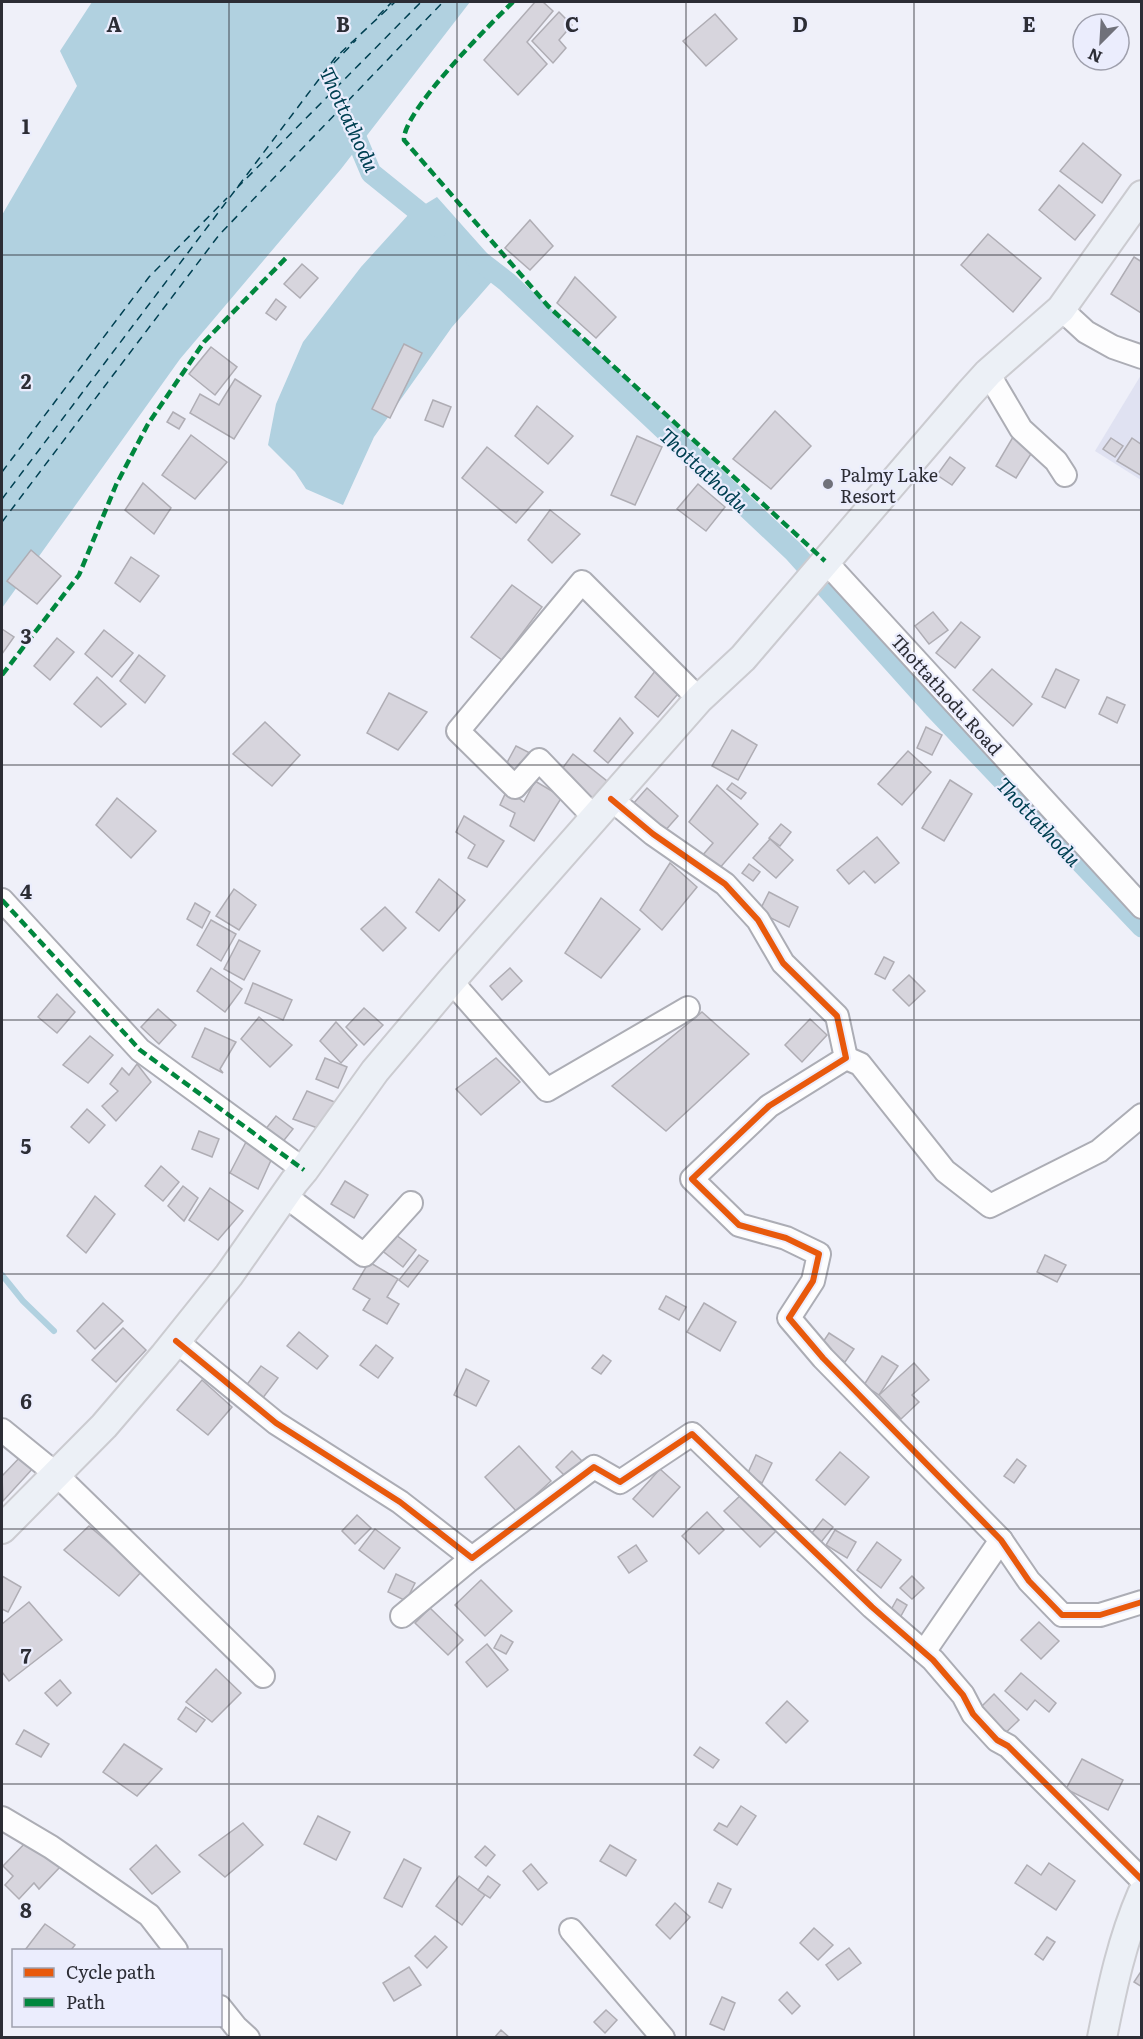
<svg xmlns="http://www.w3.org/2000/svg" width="1143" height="2039" font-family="Literata,serif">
	<rect width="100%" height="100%" fill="#eff0f9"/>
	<path fill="#e0e2f2" d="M1141,375V480L1095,451Z"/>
	<g fill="#b1d1e0">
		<path d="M92,2H470L341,169L180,359L2,608V215L77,86L60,51Z"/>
		<path d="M437,197L502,270L452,327L374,437L343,505L306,489L295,472L268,445L276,404L303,342L361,267L409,214Z"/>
	</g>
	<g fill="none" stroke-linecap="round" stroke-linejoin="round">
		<path stroke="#b1d1e0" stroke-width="6" d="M2,1275L23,1301L54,1331"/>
		<g stroke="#b1d1e0" stroke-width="21">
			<path d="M349,121L371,173L438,227"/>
			<path d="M476,258L507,282L793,551L934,708L1142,927"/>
		</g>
		<g stroke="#004052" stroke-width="1.5" stroke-dasharray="8 6" stroke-linecap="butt">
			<path d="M378,16L392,2"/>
			<path d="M324,73L356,40"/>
			<path d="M237,188L421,2"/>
			<path d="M2,472L149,277L227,198"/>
			<path d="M2,499L335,58L395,2"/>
			<path d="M2,522L219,235L443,2"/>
		</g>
	</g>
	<g fill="#d7d5dd" stroke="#afadb4" stroke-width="1.5">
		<path d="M535,2H543L553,11L527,42L547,64L518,95L484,60Z"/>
		<path d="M559,12L572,25L559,40L566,48L553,63L532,41Z"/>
		<path d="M715,14L737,39L706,66L683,41Z"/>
		<path d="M1083,143L1121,175L1102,203L1060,171Z"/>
		<path d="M1059,185L1095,215L1075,240L1039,210Z"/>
		<path d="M530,220L553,246L530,270L505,248Z"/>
		<path d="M988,234L1041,278L1013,312L961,265Z"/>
		<path d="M1134,257L1142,262L1141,313L1111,294Z"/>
		<path d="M302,264L318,278L300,298L284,284Z"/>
		<path d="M575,277L616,317L596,338L557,303Z"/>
		<path d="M276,299L286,307L276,320L266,313Z"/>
		<path d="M404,344L422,353L390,418L372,409Z"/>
		<path d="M211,347L237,367L215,395L189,374Z"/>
		<path d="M235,379L261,396L234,439L190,413L200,394L219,405Z"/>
		<path d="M433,400L451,407L443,427L425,420Z"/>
		<path d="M537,406L573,436L548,464L515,436Z"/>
		<path d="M775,411L811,446L771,489L733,459Z"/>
		<path d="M173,412L185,419L179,429L167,422Z"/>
		<path d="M191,435L227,462L195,499L162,475Z"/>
		<path d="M637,436L662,447L635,505L611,495Z"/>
		<path d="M1013,437L1034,449L1016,478L996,466Z"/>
		<path d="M1111,438L1123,446L1115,457L1103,449Z"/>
		<path d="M1132,438L1142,445V476L1117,461Z"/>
		<path d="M487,447L543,492L516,523L462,478Z"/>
		<path d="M950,457L965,468L952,485L937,475Z"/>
		<path d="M143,483L171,508L154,534L125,510Z"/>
		<path d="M698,484L725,507L706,531L677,509Z"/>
		<path d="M550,510L580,534L552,563L528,540Z"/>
		<path d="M31,550L61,576L37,604L7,581Z"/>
		<path d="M131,557L159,576L140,602L115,583Z"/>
		<path d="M512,585L542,607L502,660L471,637Z"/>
		<path d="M933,612L948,630L929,644L915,626Z"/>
		<path d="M961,622L980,637L955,668L936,653Z"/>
		<path d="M2,629L14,637L2,654Z"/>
		<path d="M104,630L133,653L112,677L85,654Z"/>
		<path d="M57,638L74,652L50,680L34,666Z"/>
		<path d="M139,655L165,676L145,703L120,681Z"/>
		<path d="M659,666L683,688L658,717L635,697Z"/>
		<path d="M992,669L1032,704L1013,726L973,690Z"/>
		<path d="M1056,669L1079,680L1065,708L1042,697Z"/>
		<path d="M97,677L126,704L101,727L74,704Z"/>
		<path d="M389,693L427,712L398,750L367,733Z"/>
		<path d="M1107,697L1125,705L1117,723L1099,714Z"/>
		<path d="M620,718L633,733L608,763L594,751Z"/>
		<path d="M265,722L300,755L272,786L233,754Z"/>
		<path d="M926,727L942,735L932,755L917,748Z"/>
		<path d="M732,730L757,745L738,780L712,766Z"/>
		<path d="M516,746L532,754L520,778L503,770Z"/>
		<path d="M908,751L931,772L902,805L878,784Z"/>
		<path d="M573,754L612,785L598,803L559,773Z"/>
		<path d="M950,780L972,794L944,841L922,828Z"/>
		<path d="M535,781L562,797L534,841L510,826L515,813L500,805L507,790L524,802Z"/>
		<path d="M732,783L746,793L741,799L727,789Z"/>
		<path d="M717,785L758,824L718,870L702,856L713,843L689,822Z"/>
		<path d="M647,788L678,816L664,832L633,804Z"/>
		<path d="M117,798L156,831L131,858L96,825Z"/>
		<path d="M464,816L504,841L487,867L468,858L475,845L456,832Z"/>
		<path d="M781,824L791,832L780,846L769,838Z"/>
		<path d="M877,837L899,863L875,883L864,871L849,884L837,870Z"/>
		<path d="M770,839L793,860L776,878L753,858Z"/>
		<path d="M670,863L697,887L662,930L640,910Z"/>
		<path d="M749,864L760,872L753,881L742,873Z"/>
		<path d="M439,879L465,900L439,931L416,912Z"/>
		<path d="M234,889L256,905L239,930L216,916Z"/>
		<path d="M769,892L798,907L789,927L759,912Z"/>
		<path d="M601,898L640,929L601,978L565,953Z"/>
		<path d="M195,903L210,912L202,928L187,919Z"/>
		<path d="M385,907L406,928L383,951L361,929Z"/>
		<path d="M211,920L236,934L221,961L197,945Z"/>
		<path d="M239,940L260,951L244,980L224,969Z"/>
		<path d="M884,957L894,962L885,979L875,974Z"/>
		<path d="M211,968L242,989L225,1012L197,991Z"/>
		<path d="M510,968L522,981L502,1000L490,986Z"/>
		<path d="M909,975L925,991L909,1006L893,990Z"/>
		<path d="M253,983L292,1000L283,1020L245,1003Z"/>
		<path d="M57,994L75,1012L57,1033L38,1017Z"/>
		<path d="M364,1008L383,1025L364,1045L346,1027Z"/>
		<path d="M158,1009L176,1025L159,1044L141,1027Z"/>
		<path d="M702,1012L749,1054L666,1131L612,1086Z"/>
		<path d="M259,1017L292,1045L270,1067L241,1039Z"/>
		<path d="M810,1019L827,1035L802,1062L785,1045Z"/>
		<path d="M336,1022L357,1045L341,1063L320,1041Z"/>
		<path d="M205,1028L236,1042L220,1069L223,1073L192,1057Z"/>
		<path d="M90,1036L113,1055L88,1083L63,1065Z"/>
		<path d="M325,1058L347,1067L338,1088L316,1079Z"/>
		<path d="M496,1058L520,1082L481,1115L456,1089Z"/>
		<path d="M137,1064L151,1082L116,1121L102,1106L118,1091L110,1084L122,1068L129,1075Z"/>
		<path d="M307,1091L337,1103L323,1130L293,1119Z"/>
		<path d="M87,1109L105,1125L89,1143L71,1127Z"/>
		<path d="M276,1116L293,1129L281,1144L264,1131Z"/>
		<path d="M199,1131L219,1139L212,1157L192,1149Z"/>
		<path d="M246,1142L272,1158L258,1189L230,1173Z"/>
		<path d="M161,1166L179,1182L163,1201L145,1186Z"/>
		<path d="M345,1181L368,1195L354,1218L331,1204Z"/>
		<path d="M183,1186L198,1198L184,1221L168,1206Z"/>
		<path d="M210,1188L243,1211L218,1240L189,1220Z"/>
		<path d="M95,1196L115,1214L86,1253L67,1236Z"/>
		<path d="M392,1232L416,1250L403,1267L380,1249Z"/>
		<path d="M419,1255L428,1261L408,1287L399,1280Z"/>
		<path d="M1045,1255L1066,1265L1057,1282L1037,1272Z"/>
		<path d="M369,1262L398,1279L387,1297L399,1304L387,1324L363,1310L370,1299L353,1289Z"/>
		<path d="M666,1296L686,1307L679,1320L659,1309Z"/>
		<path d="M103,1303L123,1321L95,1349L77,1331Z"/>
		<path d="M704,1303L736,1322L720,1351L687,1332Z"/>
		<path d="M123,1328L146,1350L116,1382L92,1360Z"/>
		<path d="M299,1332L328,1356L317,1369L287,1346Z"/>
		<path d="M829,1333L854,1349L845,1362L821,1345Z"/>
		<path d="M376,1345L393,1358L378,1378L360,1365Z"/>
		<path d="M603,1355L611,1361L601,1374L592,1368Z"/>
		<path d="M882,1356L898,1366L879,1395L864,1385Z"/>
		<path d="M914,1363L929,1380L912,1395L919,1402L901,1419L879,1395Z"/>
		<path d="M261,1366L278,1378L262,1399L245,1387Z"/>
		<path d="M466,1369L489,1381L476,1406L454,1395Z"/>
		<path d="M202,1380L232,1407L208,1435L177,1410Z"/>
		<path d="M519,1446L551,1481L517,1512L485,1477Z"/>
		<path d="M572,1451L582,1461L566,1477L556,1467Z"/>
		<path d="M840,1452L869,1477L845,1505L816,1480Z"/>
		<path d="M23,1454L35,1466L3,1501L2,1476Z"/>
		<path d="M756,1455L772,1463L762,1483L747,1475Z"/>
		<path d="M1017,1459L1026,1466L1014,1483L1004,1476Z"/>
		<path d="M660,1469L680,1487L653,1517L633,1499Z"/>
		<path d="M742,1494L778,1529L760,1547L724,1511Z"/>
		<path d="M707,1512L724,1530L699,1554L682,1536Z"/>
		<path d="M357,1515L371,1528L355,1544L342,1531Z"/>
		<path d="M823,1519L833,1527L818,1546L808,1538Z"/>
		<path d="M89,1526L142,1571L119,1596L64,1550Z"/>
		<path d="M375,1529L400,1548L384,1569L359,1550Z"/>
		<path d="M835,1530L856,1542L847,1558L826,1545Z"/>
		<path d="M877,1542L901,1560L881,1588L857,1570Z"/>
		<path d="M636,1545L647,1561L629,1573L618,1557Z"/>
		<path d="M396,1574L415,1583L406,1601L388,1592Z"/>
		<path d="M2,1576L21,1587L8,1612L2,1609Z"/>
		<path d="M912,1576L924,1588L912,1599L900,1588Z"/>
		<path d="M481,1580L512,1611L485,1636L455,1605Z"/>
		<path d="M897,1599L907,1605L896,1625L886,1619Z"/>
		<path d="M29,1602L62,1640L9,1681L2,1672V1624Z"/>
		<path d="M430,1608L463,1640L448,1655L415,1623Z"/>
		<path d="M1039,1622L1059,1641L1041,1659L1021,1640Z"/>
		<path d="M501,1635L513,1642L506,1654L494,1648Z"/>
		<path d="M487,1644L508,1670L487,1687L466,1662Z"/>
		<path d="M216,1669L241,1693L212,1722L186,1702Z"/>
		<path d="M1021,1673L1056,1703L1049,1712L1035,1700L1027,1710L1005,1691Z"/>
		<path d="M60,1680L71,1693L57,1706L45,1693Z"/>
		<path d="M994,1694L1019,1720L999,1739L975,1713Z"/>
		<path d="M787,1701L808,1721L786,1743L766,1723Z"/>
		<path d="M186,1707L205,1720L196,1732L178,1719Z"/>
		<path d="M24,1730L49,1744L41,1757L16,1744Z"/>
		<path d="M124,1744L162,1769L137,1796L103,1772Z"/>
		<path d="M700,1747L719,1760L713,1768L694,1755Z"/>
		<path d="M1082,1759L1123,1780L1108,1810L1066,1789Z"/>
		<path d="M741,1806L756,1816L737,1845L714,1830L719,1823L727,1827Z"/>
		<path d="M318,1816L350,1832L336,1860L304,1844Z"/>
		<path d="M243,1823L263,1845L225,1877L199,1855Z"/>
		<path d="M30,1838L60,1867L39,1889L34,1883L19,1899L5,1885L13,1876L3,1866Z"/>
		<path d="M156,1845L180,1872L152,1894L130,1869Z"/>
		<path d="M610,1845L636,1860L626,1876L600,1861Z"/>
		<path d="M485,1846L495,1855L486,1866L475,1857Z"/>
		<path d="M404,1859L421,1868L402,1907L384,1898Z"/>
		<path d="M1049,1863L1075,1881L1056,1910L1015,1883L1027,1865L1041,1875Z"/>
		<path d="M531,1864L547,1883L538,1890L523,1871Z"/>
		<path d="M459,1876L485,1895L462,1925L436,1906Z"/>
		<path d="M488,1876L500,1885L490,1898L478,1890Z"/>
		<path d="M718,1883L731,1889L722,1908L709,1902Z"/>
		<path d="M675,1903L690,1917L670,1939L656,1925Z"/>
		<path d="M45,1924L75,1945L71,1950H25Z"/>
		<path d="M814,1928L833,1945L818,1960L800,1943Z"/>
		<path d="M435,1936L447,1947L427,1968L415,1956Z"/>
		<path d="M1047,1937L1055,1942L1043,1960L1035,1954Z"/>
		<path d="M849,1948L861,1963L838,1980L826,1965Z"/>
		<path d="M409,1967L421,1985L394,2001L383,1983Z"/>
		<path d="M1142,1970V1987L1134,1982Z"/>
		<path d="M787,1992L800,2006L792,2014L779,2000Z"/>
		<path d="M722,1997L735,2003L724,2030L710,2024Z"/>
		<path d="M606,2010L617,2020L605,2033L594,2022Z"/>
		<path d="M501,2030L510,2038H494Z"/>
	</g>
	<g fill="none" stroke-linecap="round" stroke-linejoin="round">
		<defs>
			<g id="minor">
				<path d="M1061,309L1086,332L1113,347L1142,357"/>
				<path d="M988,373L1021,429L1056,461L1065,475"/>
				<path d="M825,561L1142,907"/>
				<path d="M611,799L653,834L725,884L758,920L783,963L837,1016L846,1058L769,1106L692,1179L739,1225L786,1238L819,1254L813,1281L789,1318L823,1358L1001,1540L1029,1581L1062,1615H1100L1142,1602"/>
				<path d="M595,818L539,760L515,787L458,731L582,582L699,699"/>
				<path d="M2,900L140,1050L304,1170"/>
				<path d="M451,981L547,1090L688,1008"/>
				<path d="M846,1058L860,1064L945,1171L990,1206L1099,1151L1142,1115"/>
				<path d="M284,1195L364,1255L411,1203"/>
				<path d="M176,1341L276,1423L400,1502L472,1558L594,1467L620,1482L692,1434L872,1607L933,1660L963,1695L973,1714L997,1740L1008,1746L1142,1880"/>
				<path d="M2,1430L56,1474L263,1676"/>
				<path d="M402,1616L472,1558"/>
				<path d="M924,1652L1001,1540"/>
				<path d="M2,1818L51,1847L149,1915L176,1950"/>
				<path d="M571,1930L663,2038"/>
				<path d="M220,2007L236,2027L248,2038"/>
			</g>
			<g id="major">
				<path d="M2,1529L104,1426L164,1356L229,1275L294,1182L304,1170L375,1071L451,981L699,699L743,658L969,394L988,373L1061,309L1142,195"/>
				<path d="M1102,2038C1112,1988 1122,1940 1142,1894"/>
			</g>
		</defs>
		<use href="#minor" stroke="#acadb5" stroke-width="26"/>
		<use href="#major" stroke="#cbcbd0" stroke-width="32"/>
		<use href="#minor" stroke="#fdfdfe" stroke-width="22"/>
		<use href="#major" stroke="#ecf0f6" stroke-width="28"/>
		<g stroke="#00873e" stroke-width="4.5" stroke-dasharray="9 4.5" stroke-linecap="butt">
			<path d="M513,2C491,23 402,112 404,140L548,306L825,561"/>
			<path d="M2,675L79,575L116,485L148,424L204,342L287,257"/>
			<path d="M2,900L140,1050L304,1170"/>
		</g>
		<defs>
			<g id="cycleway">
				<path d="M611,799L653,834L725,884L758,920L783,963L837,1016L846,1058L769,1106L692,1179L739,1225L786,1238L819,1254L813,1281L789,1318L823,1358L1001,1540L1029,1581L1062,1615H1100L1142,1602"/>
				<path d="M176,1341L276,1423L400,1502L472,1558L594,1467L620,1482L692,1434L872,1607L933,1660L963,1695L973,1714L997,1740L1008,1746L1142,1880"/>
			</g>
		</defs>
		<use href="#cycleway" stroke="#ebedfd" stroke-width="10"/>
		<use href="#cycleway" stroke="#e8590c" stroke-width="6"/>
	</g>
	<path fill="none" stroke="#2c2d35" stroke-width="1.5" stroke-opacity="0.55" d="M229,2V2038M457,2V2038M686,2V2038M914,2V2038M2,255H1142M2,510H1142M2,765H1142M2,1020H1142M2,1274H1142M2,1529H1142M2,1784H1142"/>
	<circle fill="#70717a" stroke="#ebedfd" stroke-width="2" cx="828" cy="484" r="6"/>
	<g text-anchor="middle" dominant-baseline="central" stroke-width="4.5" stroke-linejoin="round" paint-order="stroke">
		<g font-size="18" fill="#2c2d35" stroke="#ebedfd" text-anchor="start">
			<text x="840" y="474">Palmy Lake<tspan x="840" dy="21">Resort</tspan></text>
		</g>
		<g font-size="18" fill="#2c2d35" stroke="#ebedfd">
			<text transform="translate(947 694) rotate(48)">Thottathodu Road</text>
		</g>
		<g font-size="20" font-style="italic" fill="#004052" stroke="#ebedfd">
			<text transform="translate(351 119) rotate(65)">Thottathodu</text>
			<text transform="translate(705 469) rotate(43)">Thottathodu</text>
			<text transform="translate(1040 821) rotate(47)">Thottathodu</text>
		</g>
	</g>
	<g font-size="20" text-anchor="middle" font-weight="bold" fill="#2c2d35" stroke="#ebedfd" stroke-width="4.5" stroke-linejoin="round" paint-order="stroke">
		<text x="114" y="32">A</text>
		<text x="343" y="32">B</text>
		<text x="572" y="32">C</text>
		<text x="800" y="32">D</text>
		<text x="1029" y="32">E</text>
		<text x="26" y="134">1</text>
		<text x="26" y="389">2</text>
		<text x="26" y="644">3</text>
		<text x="26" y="899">4</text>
		<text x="26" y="1154">5</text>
		<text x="26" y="1409">6</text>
		<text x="26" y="1664">7</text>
		<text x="26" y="1918">8</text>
	</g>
	<rect width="1143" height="2039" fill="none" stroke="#2c2d35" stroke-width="6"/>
	<rect x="12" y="1949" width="210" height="78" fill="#ebedfd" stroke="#9fa0ad" stroke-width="1.5"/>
	<rect x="24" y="1968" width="30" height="9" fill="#e8590c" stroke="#9fa0ad" stroke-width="1.5"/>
	<text x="66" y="1979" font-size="18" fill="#2c2d35">Cycle path</text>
	<rect x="24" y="1998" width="30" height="9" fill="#00873e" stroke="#9fa0ad" stroke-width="1.5"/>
	<text x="66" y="2009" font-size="18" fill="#2c2d35">Path</text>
	<g transform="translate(1101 42) rotate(204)"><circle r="28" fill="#ebedfd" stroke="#9fa0ad" stroke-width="1.5"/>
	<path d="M0-4.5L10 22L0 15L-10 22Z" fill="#70717a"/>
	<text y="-9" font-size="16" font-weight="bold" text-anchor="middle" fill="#2c2d35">N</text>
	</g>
</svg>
